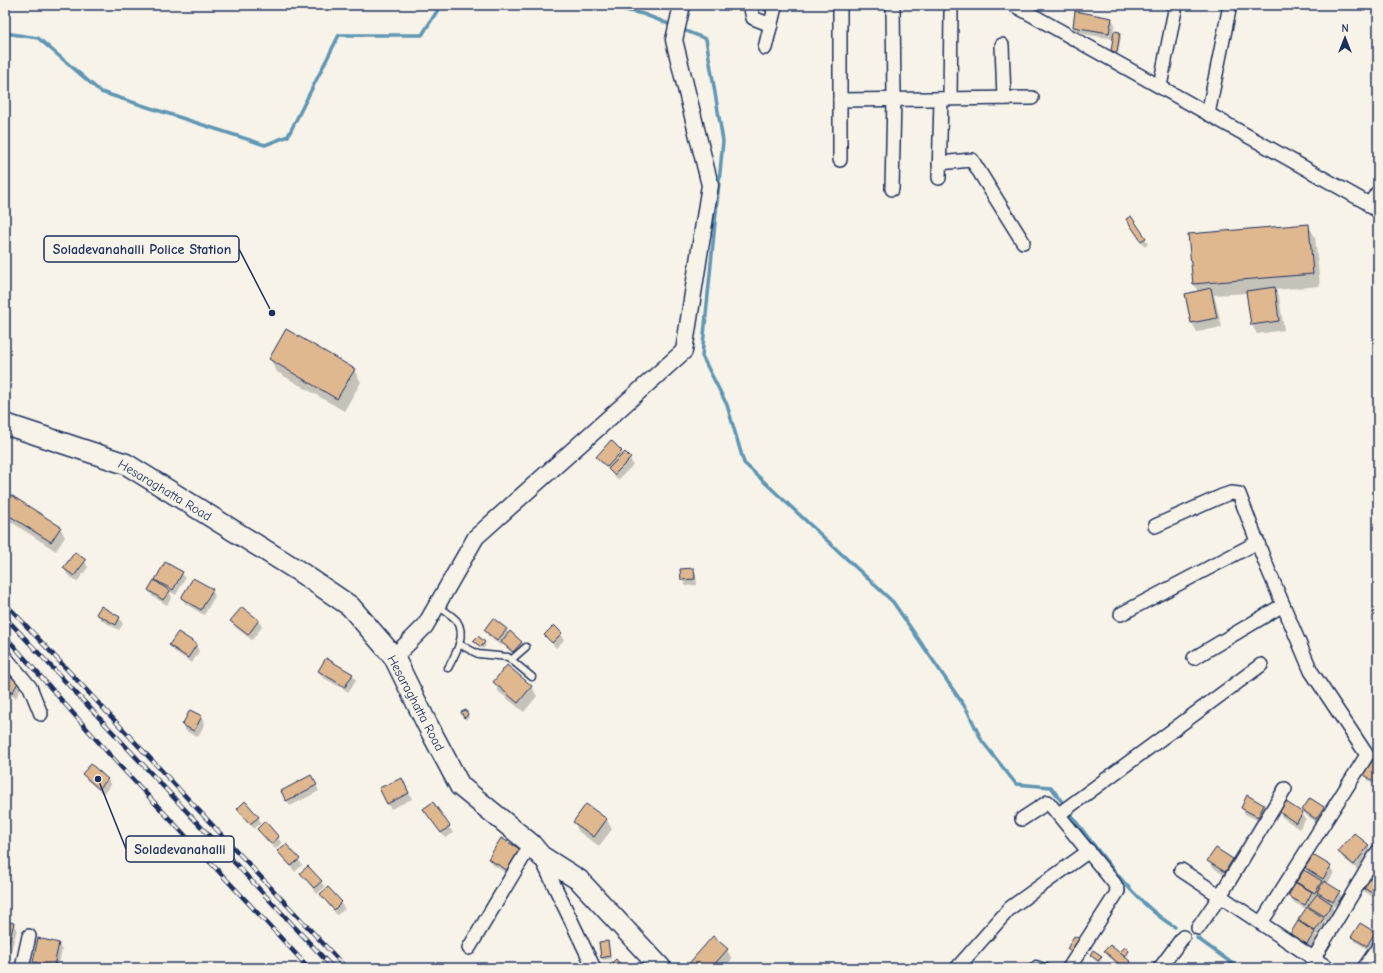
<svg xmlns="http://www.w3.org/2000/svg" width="1383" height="973" font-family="'Comic Neue',sans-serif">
	<rect width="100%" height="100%" fill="#f7f3e8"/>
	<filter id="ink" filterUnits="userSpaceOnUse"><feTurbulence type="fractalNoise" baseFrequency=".025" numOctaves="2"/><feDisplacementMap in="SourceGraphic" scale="8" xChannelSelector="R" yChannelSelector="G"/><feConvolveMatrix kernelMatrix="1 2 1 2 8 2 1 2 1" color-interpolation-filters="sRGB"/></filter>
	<g filter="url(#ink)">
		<g fill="#0003">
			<path d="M1022,5H1038L1036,12Z"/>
			<path d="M1111,18L1115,24L1113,32L1119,33L1121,36L1118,54L1113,53L1112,51L1114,39L1077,33L1074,27Z"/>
			<path d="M1131,225L1145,238L1148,244L1145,247Z"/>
			<path d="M1308,225L1315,237L1320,286L1275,290L1279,297L1284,330L1257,334L1252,325L1247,293L1214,295L1222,327L1197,332L1192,323L1198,292L1194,284L1189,235Z"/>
			<path d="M270,359L354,370L361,382L344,411L277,372Z"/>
			<path d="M621,451L623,455L630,459L633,465L618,480L597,457Z"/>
			<path d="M5,507L60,527L65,537L56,551L8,520L5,516Z"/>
			<path d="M85,561L88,567L77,582L67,574L64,568Z"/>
			<path d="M693,569L696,575L697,585L686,586L682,580L681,570Z"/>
			<path d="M182,573L185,579L176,595L169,591L172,597L167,605L152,596L149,590L159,585L156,580Z"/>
			<path d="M212,590L215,596L204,615L186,604L182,598Z"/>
			<path d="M242,608L259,621L262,627L252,640L235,627L232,621Z"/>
			<path d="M98,614L119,618L123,624L119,630L101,620Z"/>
			<path d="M506,629L509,634L522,642L525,648L516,657L503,644L501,646L488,636L485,630Z"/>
			<path d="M561,634L564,640L556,648L545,635Z"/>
			<path d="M478,637L486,645L483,649L475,641Z"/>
			<path d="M170,645H196L199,651L192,663L174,651Z"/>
			<path d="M319,671L352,674L356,680L349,692L322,677Z"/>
			<path d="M5,675L18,682L21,688L16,698L5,692Z"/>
			<path d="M494,683L532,687L537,696L524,712L499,692Z"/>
			<path d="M465,711L469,718L466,720L463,713Z"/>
			<path d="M201,717L205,723L198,737L186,731L183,725Z"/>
			<path d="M1378,766V787L1368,780L1364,774Z"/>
			<path d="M83,774L107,779L111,785L103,794L87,780Z"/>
			<path d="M311,776L319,791L290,806L282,792Z"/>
			<path d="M402,779L412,799L391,809L387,803Z"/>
			<path d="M433,804L453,833L445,838L428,815Z"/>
			<path d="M1264,805L1267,811L1261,822L1245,814L1242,808Z"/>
			<path d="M1323,808L1326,814L1319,824L1307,816L1303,810Z"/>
			<path d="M238,809L258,817L261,823L254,829Z"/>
			<path d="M1279,812L1302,813L1306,819L1299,829L1282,817Z"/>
			<path d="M606,819L612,829L599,846L579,832L574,822Z"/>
			<path d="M265,823L282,843L275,849L258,829Z"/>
			<path d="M1354,834L1368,846L1372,852L1358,870L1343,858L1340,852Z"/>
			<path d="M502,839L519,850L523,856L511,876L493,865L489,859Z"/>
			<path d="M1216,849L1233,860L1236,866L1228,878L1212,867L1209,862Z"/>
			<path d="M279,851L299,860L302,865L295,872Z"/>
			<path d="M1378,860V900L1362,890L1358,884L1373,877L1369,870Z"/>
			<path d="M1330,867L1334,873L1327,884L1339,892L1342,898L1336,907L1330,904L1335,911L1327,922L1323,919L1327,925L1319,936L1315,934L1318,938L1311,950L1295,940L1291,934L1303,925L1299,920L1306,909L1293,902L1290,896L1301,887L1298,882L1309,874L1306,868Z"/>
			<path d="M301,873L321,882L325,887L317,894Z"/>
			<path d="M328,888L345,909L337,915L321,895Z"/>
			<path d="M5,923L13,924L17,930L11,951L5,949Z"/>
			<path d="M1360,924L1375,933L1378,939L1370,951L1356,942L1352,937Z"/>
			<path d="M608,942L611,959L603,960L602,957Z"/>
			<path d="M58,944L62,950L58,968L38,967L34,962Z"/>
			<path d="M1110,946L1131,963L1133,968H1121L1109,957L1105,952Z"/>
			<path d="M727,950L732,959L724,968H686Z"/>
			<path d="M1122,952H1128L1129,954L1125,959Z"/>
			<path d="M1091,955L1101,956L1102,959L1099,963Z"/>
		</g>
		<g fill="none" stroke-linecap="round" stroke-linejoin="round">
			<g stroke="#5f96b3" stroke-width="3.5">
				<path d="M602,5L643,14L674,26"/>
				<path d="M681,29L706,39L723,141L702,356L727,405L744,463L893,602L967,710L982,741L1016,784L1051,787L1065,806"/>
				<path d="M5,33L38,38L101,92L265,145L288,136L339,35H422L441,5"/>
				<path d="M1068,811C1097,849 1134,903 1175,927"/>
				<path d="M1197,938L1233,964L1234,968"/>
			</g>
		</g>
		<g fill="#e0b890" stroke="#1b2f5e">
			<path d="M1075,11L1112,18L1109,33L1073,27Z"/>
			<path d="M1114,31L1120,32L1117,52L1111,51Z"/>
			<path d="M1131,216L1146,238L1141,241L1126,219Z"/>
			<path d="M1309,224L1313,274L1193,284L1188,234Z"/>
			<path d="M1275,287L1279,321L1251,325L1246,291Z"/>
			<path d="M1211,288L1217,318L1191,323L1185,294Z"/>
			<path d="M286,329L355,369L337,399L269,359Z"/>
			<path d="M611,440L622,451L607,467L596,457Z"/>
			<path d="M625,452L631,458L614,475L608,469Z"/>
			<path d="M11,495L61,527L51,542L5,513V505Z"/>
			<path d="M75,552L86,560L74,576L63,568Z"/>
			<path d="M165,562L183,572L173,590L155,580Z"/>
			<path d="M694,568L695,579L681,580L680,569Z"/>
			<path d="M193,578L213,589L201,610L181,598Z"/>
			<path d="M154,580L170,591L163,600L148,590Z"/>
			<path d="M101,606L120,617L116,625L96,614Z"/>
			<path d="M242,607L259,620L248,635L230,621Z"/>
			<path d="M493,618L507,629L497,641L484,630Z"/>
			<path d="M554,625L562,633L552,643L544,635Z"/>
			<path d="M510,631L522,642L513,652L501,642Z"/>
			<path d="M178,632L197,644L188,658L169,645Z"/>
			<path d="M478,636L485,642L481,647L473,641Z"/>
			<path d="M326,658L353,674L345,687L318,671Z"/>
			<path d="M507,665L532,686L518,703L493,682Z"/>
			<path d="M5,674L19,681L12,693L5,689Z"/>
			<path d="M190,710L202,716L194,731L182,725Z"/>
			<path d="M466,710L468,715L464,718L461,712Z"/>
			<path d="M1372,761L1378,765V784L1363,774Z"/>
			<path d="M91,764L108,779L99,789L82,774Z"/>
			<path d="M311,775L317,785L286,801L281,791Z"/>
			<path d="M402,778L409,793L387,804L379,788Z"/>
			<path d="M1247,795L1264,805L1258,817L1241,808Z"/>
			<path d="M1310,798L1324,807L1316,819L1302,810Z"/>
			<path d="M245,801L259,817L250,824L237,809Z"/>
			<path d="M1285,801L1303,813L1296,823L1278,811Z"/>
			<path d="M433,802L450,826L441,833L423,809Z"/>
			<path d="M586,804L607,819L594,837L573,822Z"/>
			<path d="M265,821L279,837L271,844L257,829Z"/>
			<path d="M1354,833L1369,845L1354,865L1338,852Z"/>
			<path d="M501,838L520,849L507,870L488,859Z"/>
			<path d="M286,844L300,859L291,866L277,851Z"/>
			<path d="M1216,848L1233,859L1225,872L1207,861Z"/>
			<path d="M1313,855L1331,866L1323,879L1305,868Z"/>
			<path d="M1378,859V876L1368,870Z"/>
			<path d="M308,866L322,881L314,888L300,873Z"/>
			<path d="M1304,870L1322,881L1315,893L1296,882Z"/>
			<path d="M1366,871L1378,879L1377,896L1357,884Z"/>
			<path d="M1324,881L1340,891L1333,902L1317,892Z"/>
			<path d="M1296,883L1312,892L1305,905L1288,896Z"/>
			<path d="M328,887L342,902L334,910L320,894Z"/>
			<path d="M1317,894L1332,904L1324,916L1308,906Z"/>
			<path d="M1307,907L1324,918L1315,931L1298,920Z"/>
			<path d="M5,921L14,923L8,945L5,944Z"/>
			<path d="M1298,921L1315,932L1307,944L1290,934Z"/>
			<path d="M1360,923L1375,932L1367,946L1351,937Z"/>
			<path d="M713,936L728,949L711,968H685Z"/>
			<path d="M1074,936L1082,940L1075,953L1067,949Z"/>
			<path d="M38,938L59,943L54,966L33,962Z"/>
			<path d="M608,941L610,956L601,958L599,942Z"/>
			<path d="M1110,945L1131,962L1127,968H1124L1104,951Z"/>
			<path d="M1125,947L1129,951L1125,956L1120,952Z"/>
			<path d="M1093,950L1102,956L1098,961L1090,955Z"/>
			<path d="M616,959L623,967L607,968V967Z"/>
		</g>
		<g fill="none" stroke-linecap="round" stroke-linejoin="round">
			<defs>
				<g id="service">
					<path d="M437,606C443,610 452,615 457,621C467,635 455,655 448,668"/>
					<path d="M459,644L478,654L508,657L532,677"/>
					<path d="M511,660L526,647"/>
					<path d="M1032,968L1036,964L1048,968"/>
				</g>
				<g id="minor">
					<path d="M750,5L753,18L771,25"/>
					<path d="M840,5V160"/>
					<path d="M1014,5L1371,205"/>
					<path d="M1002,45L1004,98"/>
					<path d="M765,48L775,7L770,5"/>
					<path d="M1160,86L1176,5"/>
					<path d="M950,98L951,12"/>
					<path d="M840,100L1032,98"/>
					<path d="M1208,114L1230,5"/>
					<path d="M939,163L972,160L1023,242"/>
					<path d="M939,178L941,99"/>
					<path d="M892,189L894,99L893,5"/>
					<path d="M1155,526L1222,496L1231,493L1239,494L1265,562L1311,671L1367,755L1261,923"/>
					<path d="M1121,614L1258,542"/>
					<path d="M5,657L30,687L41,714"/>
					<path d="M1194,658L1283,605"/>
					<path d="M1059,814L1261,665"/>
					<path d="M1022,819L1048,802L1114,883L1118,891L1069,968"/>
					<path d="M541,858L594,968"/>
					<path d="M1181,870L1328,968"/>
					<path d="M1198,928L1220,896L1285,789"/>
					<path d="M469,948L531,844"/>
					<path d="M1314,958L1378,851"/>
					<path d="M22,968L29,936"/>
					<path d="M957,968L1010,908L1089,851"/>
					<path d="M1160,968L1183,937"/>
					<path d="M1364,968L1378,948"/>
				</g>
				<g id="tertiary">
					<path d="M1378,194L1371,205L1378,209"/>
					<path d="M394,657L425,626L476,537L684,351L710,185L674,40L682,5"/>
				</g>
				<path id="primary" d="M5,424L126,464L297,570L350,606L394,657L427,724L460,786L531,844L541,856L579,880L661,968"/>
			</defs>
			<use href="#service" stroke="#1b2f5e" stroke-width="9"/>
			<use href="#minor" stroke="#1b2f5e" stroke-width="16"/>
			<use href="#tertiary" stroke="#1b2f5e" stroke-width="19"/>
			<use href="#primary" stroke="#1b2f5e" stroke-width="23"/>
			<use href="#service" stroke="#f7f3e8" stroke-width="6"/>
			<use href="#minor" stroke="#f7f3e8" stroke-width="13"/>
			<use href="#tertiary" stroke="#f7f3e8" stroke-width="16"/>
			<use href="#primary" stroke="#f7f3e8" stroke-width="20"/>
			<defs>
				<g id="rail">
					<path d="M5,603L346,968"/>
					<path d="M5,617L333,968"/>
					<path d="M5,636L109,754L309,968"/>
				</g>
			</defs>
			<use href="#rail" stroke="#1b2f5e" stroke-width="4.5"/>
			<use href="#rail" stroke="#f7f3e8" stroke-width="3" stroke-dasharray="9" stroke-linecap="butt"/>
		</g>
	</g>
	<g text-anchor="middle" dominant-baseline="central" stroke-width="4" stroke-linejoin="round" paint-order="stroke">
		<g font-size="13" fill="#1b2f5e" stroke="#f7f3e8">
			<text transform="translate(165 490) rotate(31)">Hesaraghatta Road</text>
			<text transform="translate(416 703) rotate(62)">Hesaraghatta Road</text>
		</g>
	</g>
	<path fill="none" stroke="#1b2f5e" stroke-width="1.5" d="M272 313L239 249M98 779L126 849"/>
	<g fill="#1b2f5e" stroke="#f7f3e8" stroke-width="1.5">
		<circle cx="272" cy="313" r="4"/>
		<circle cx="98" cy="779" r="4"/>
	</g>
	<g fill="#f7f3e8" stroke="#1b2f5e" stroke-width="1.5">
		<rect x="44" y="236" width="195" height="26" rx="4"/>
		<rect x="126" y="836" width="108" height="26" rx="4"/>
	</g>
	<g font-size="14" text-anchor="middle" font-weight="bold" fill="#1b2f5e">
		<text x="142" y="254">Soladevanahalli Police Station</text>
		<text x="180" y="854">Soladevanahalli</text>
	</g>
	<rect width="1383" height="973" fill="none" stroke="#f7f3e8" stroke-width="20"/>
	<rect x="10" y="10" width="1363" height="953" fill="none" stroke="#1b2f5e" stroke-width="1.5" filter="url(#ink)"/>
	<g transform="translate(1345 38)" stroke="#f7f3e8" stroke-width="3" paint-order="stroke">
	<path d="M0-3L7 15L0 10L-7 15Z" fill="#1b2f5e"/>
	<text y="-6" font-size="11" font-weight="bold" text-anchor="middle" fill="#1b2f5e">N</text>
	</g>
</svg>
